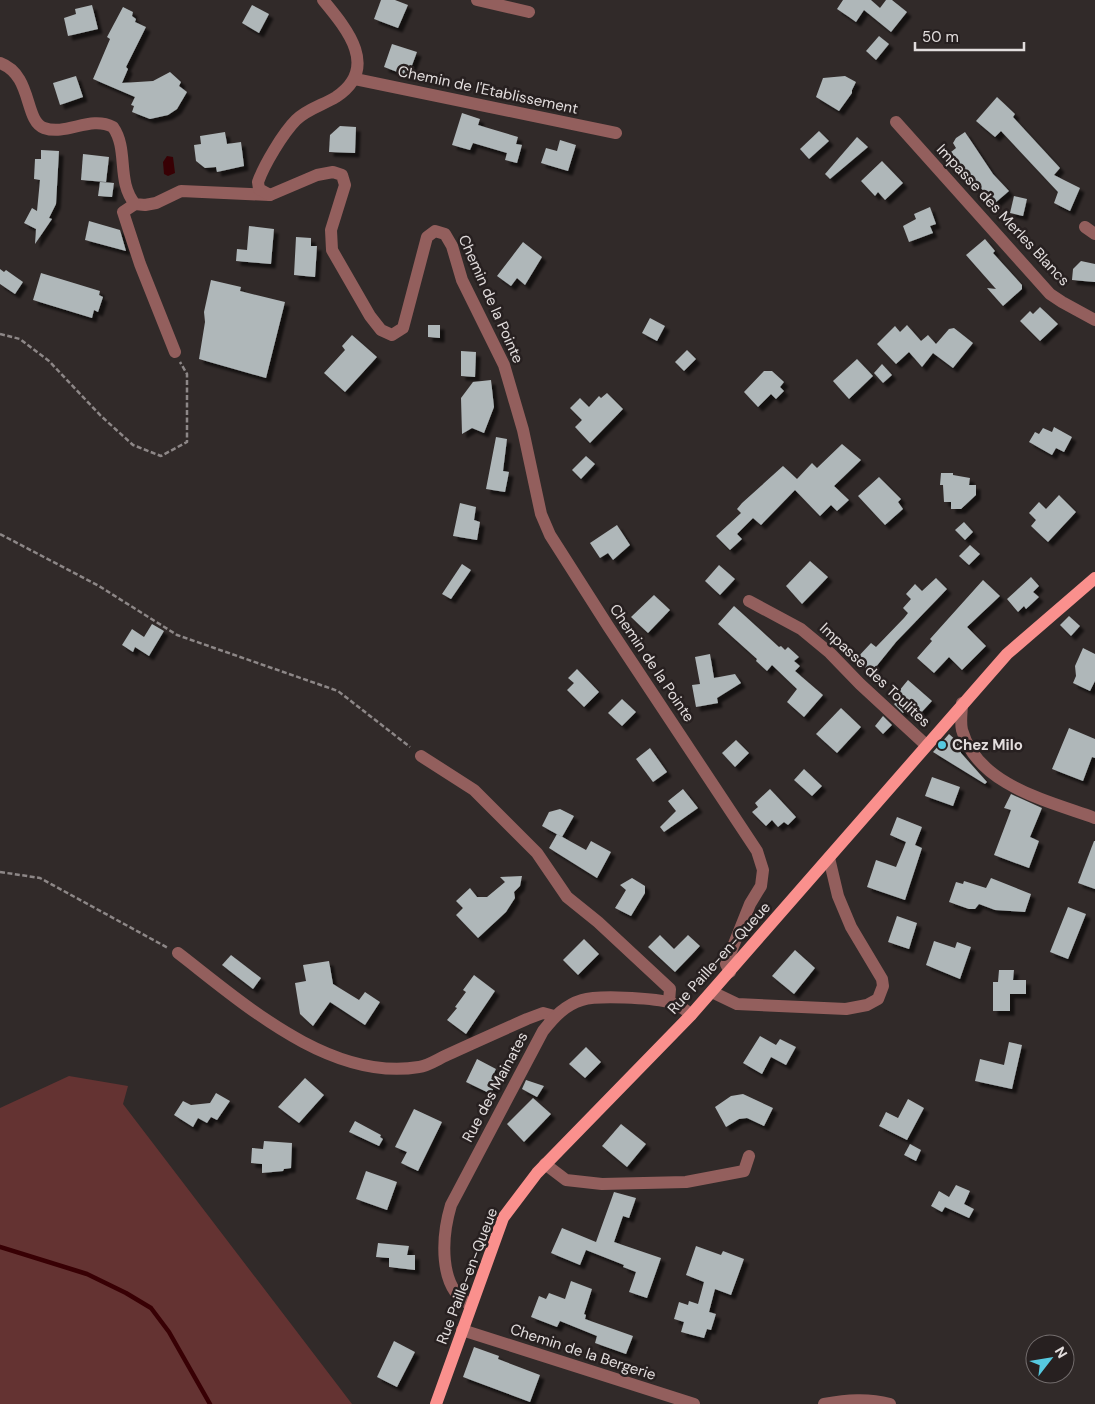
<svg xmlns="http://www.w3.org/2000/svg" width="1095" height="1404" font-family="'DM Sans',sans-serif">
	<defs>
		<filter id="shadow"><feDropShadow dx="4.5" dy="4.5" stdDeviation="1" flood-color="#0009"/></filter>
	</defs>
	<rect width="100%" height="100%" fill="#312a29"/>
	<path fill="#643332" d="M69,1076L128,1086L123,1104L352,1404H0V1108Z"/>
	<path fill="#380004" d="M167,156L173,157L175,173L168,176L164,174L163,162Z"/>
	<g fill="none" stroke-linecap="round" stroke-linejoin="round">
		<path stroke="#380004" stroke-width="4.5" d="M0,1247L87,1274L126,1293L151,1308L169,1332L210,1404"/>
	</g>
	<g fill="#afb7b9" filter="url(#shadow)">
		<path d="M381,0H395L408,5L398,28L374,19Z"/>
		<path d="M843,0H871L880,8L886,0H892L907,12L891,32L864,10L856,22L849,17L837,9Z"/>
		<path d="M92,5L98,29L68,36L64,18L76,14L75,9Z"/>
		<path d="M252,5L269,14L259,33L242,23Z"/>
		<path d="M123,7L133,12L132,16L136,19L135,22L146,27L126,67L128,69L122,83L153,81L170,72L181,82L179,86L187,92L177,109L168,115L150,119L132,112L134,106L131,105L135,97L93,79L110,39L107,37Z"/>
		<path d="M879,36L889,44L876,60L866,51Z"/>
		<path d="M392,44L417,52L408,76L384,67Z"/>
		<path d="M76,76L83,97L60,105L53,83Z"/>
		<path d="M845,76L856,82L852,90V93L839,111L816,97L823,78Z"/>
		<path d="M997,97L1015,114L1013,117L1060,168L1054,175L1080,188L1070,211L1054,203L1058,192L1001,131L995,137L976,121Z"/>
		<path d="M462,113L480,119L478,125L518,137L516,144L522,145L517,163L505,160L507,153L473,143L470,150L452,145Z"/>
		<path d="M340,126L356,127L355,153L329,152L330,135Z"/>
		<path d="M819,131L829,141L809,159L800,149Z"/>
		<path d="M225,132L227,144L241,142L244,166L217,172L216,167L205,168L196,161L194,145L201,144L200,136Z"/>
		<path d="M965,132L993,174L1009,191L995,203L978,185L974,188L951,152L956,148L953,143L956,138Z"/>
		<path d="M857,137L868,147L830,179L825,174Z"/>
		<path d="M560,140L576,145L568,171L541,163L546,148L557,151Z"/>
		<path d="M41,150L59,151L56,204L49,218L52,219L35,244L36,229L24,223L32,208L37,211L40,180L34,179L35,159H41Z"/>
		<path d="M83,154L109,157L106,182L81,180Z"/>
		<path d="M882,161L903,183L885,200L878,192L875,196L861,181Z"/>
		<path d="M100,182L114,183L112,197L98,196Z"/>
		<path d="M1014,196L1027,199L1023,216L1010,213Z"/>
		<path d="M930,207L936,224L930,226L933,233L909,242L903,226L916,219L914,214Z"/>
		<path d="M89,221L120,230L126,251L85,240Z"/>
		<path d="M249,226L274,229L271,264L236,261L237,249L247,250Z"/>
		<path d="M296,237L311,238V246H317L315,277L294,275Z"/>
		<path d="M985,239L995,251L993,253L1022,285V289L1003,306L987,288L996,289L966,255Z"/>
		<path d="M523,242L542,257L525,285L517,278L511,286L497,276Z"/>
		<path d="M1081,261L1095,264V282L1072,280L1073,269Z"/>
		<path d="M0,269L4,272L6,270L23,282L15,294L0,284Z"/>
		<path d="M41,273L100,291L99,295L103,297L98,312L94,310L92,318L33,300Z"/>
		<path d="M211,280L241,287L240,291L285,302L266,378L199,359L205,322L204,312Z"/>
		<path d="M1040,307L1058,324L1040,341L1020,321L1030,311L1033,314Z"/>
		<path d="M650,318L665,326L657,341L642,333Z"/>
		<path d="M428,325H440V338L428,337Z"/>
		<path d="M907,325L921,341L928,335L936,344L949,329L954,328L973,343L953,368L933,353L922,367L909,352L896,364L877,344L895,326L900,332Z"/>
		<path d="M352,335L377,357L345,392L324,373L345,350L342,346Z"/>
		<path d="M687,350L696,359L684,371L675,362Z"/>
		<path d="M461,351L476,352L475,377L461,376Z"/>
		<path d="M857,359L873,376L849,399L833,381Z"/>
		<path d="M882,364L892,375L883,383L874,373Z"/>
		<path d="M764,371H772L784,382L780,387L784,391L776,399L771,394L758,407L744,392Z"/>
		<path d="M491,380L494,407L484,433L472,428L462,434L461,398L473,382Z"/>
		<path d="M607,393L623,409L590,443L575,427L582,420L570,408L580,398L589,407L599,396L601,398Z"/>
		<path d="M1054,427L1072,437L1064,452L1056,448L1052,455L1029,442L1035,432L1039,434L1043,428L1052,432Z"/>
		<path d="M496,437L507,439L503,471L509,472L505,492L486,489Z"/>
		<path d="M842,444L861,460L834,486L849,500L837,511L831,505L820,516L795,490L761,525L753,518L737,534L742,539L730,550L716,536L741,513L737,509L742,503L783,466L797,479L812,463L817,468Z"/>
		<path d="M586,456L595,464L581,479L572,470Z"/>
		<path d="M941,473H953V475L970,478L969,485H976V495L961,509H951V502H944L943,485H940Z"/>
		<path d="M879,477L901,499L898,502L903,509L885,525L858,496Z"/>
		<path d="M1059,495L1076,512L1048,542L1031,526L1036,520L1029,513L1039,502L1046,509Z"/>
		<path d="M460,503L476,507L474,520L480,522L477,540L453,536Z"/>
		<path d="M964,522L973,532L965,540L955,530Z"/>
		<path d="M617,525L630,545L613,560L608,553L600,558L590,543Z"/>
		<path d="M970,545L980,554L969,565L959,556Z"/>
		<path d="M810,561L828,577L802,604L786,586Z"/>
		<path d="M462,564L471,570L451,599L442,594Z"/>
		<path d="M719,565L735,579L720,595L705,581Z"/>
		<path d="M1031,577L1039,586L1033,592L1039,597L1026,609L1024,606L1018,612L1007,599Z"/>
		<path d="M936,578L947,589L896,642L871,673L856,659L871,643L876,647L904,618L908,613L903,608L911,599L906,594L915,584L922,591Z"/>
		<path d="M983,580L1000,596L967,627L986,646L962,670L949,657L934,673L917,658L932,641L930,639Z"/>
		<path d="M654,595L670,610L648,633L631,617Z"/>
		<path d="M734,606L779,647L781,646L785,650L788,647L799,657L794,661L800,666L795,671L823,695L804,717L787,702L797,689L772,665L767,671L756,661L757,659L718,624Z"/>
		<path d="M1069,616L1080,626L1071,636L1060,625Z"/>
		<path d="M152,624L164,631L149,656L135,647L133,652L122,645L132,629L144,637Z"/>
		<path d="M1083,648L1095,654V681L1090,691L1073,683L1076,676L1075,666Z"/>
		<path d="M710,654L714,678L735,674L741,683L717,698L718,703L696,707L692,685L700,684L695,657Z"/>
		<path d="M577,669L599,692L584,707L567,690L574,683L568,678Z"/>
		<path d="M908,680L932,701L917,717L907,709L903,713L894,704L898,701L894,697Z"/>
		<path d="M622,699L636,712L622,726L608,713Z"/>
		<path d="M841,708L861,727L837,753L816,734Z"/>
		<path d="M883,716L892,725L883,734L875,726Z"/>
		<path d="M1069,728L1095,739V758L1092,757L1083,781L1052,769Z"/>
		<path d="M949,734L959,743L961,753L987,782L985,784L933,752Z"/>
		<path d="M736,740L749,753L735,767L722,753Z"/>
		<path d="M650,748L667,772L653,782L636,759Z"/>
		<path d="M804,769L822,786L812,796L794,780Z"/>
		<path d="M932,777L960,787L953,806L925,796Z"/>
		<path d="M683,789L698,808L664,832L660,827L676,811L668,801Z"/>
		<path d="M770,789L796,817L788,825L784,822L778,827L772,820L766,826L752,812L758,807L755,803Z"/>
		<path d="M1011,794L1042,808L1030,837L1039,841L1029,868L994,855L1011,810L1004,808Z"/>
		<path d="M560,809L574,816L562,837L542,826L549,812Z"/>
		<path d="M897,817L922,827L915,845L922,848L905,900L867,887L876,860L896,867L906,842L890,835Z"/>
		<path d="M557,834L586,850L591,841L611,852L597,878L549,848Z"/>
		<path d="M1094,841H1095V889L1078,883Z"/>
		<path d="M522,876L520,886L514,892L515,898L506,912L478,938L456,915L463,908L456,901L470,888L477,897H487L505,882L500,877Z"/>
		<path d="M632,878L645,886V893L631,916L615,908L626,890L620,885Z"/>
		<path d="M991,878L1031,894L1025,912L995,910L979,904L975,909H969L949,902L956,882L963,884L964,881L986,888Z"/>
		<path d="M1068,907L1086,914L1068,959L1050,952Z"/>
		<path d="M897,916L917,923L909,949L888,942Z"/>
		<path d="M660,935L674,949L688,935L700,946L675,972L648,947Z"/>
		<path d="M584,939L599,954L578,975L563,960Z"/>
		<path d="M934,941L955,948L957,942L971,947L960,979L926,965Z"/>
		<path d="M795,950L815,968L794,994L772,976Z"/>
		<path d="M231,955L261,978L253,989L222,965Z"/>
		<path d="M329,961L333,984L359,1000L365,992L380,1002L365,1025L330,1002L313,1026L300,1014L295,983L306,981L303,965Z"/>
		<path d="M999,970H1014L1013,980H1026V994H1010V1011H993V982H998Z"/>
		<path d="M474,975L495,991L466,1034L447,1020L457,1008L455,1007L466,992L463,990Z"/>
		<path d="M760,1036L776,1045L780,1039L796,1047L786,1065L771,1057L762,1074L743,1063Z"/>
		<path d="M1009,1042L1022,1045L1012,1089L975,1081L980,1059L1004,1065Z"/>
		<path d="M586,1047L601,1062L585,1078L569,1064Z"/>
		<path d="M477,1059L496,1069L491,1079L496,1082L491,1094L466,1082Z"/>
		<path d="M305,1078L324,1095L299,1123L278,1107Z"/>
		<path d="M526,1080L544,1086L537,1097L522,1089Z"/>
		<path d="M216,1093L230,1101L217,1120L211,1117L207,1123L198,1118L193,1127L174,1115L183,1101L191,1105L210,1103Z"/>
		<path d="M743,1094L773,1108L764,1126L747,1118L739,1119L726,1127L715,1107L731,1096Z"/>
		<path d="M533,1098L551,1114L524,1142L507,1124Z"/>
		<path d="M908,1099L924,1108L907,1140L879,1126L886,1112L898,1118Z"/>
		<path d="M414,1109L442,1122L418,1171L401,1163L407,1152L395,1147Z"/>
		<path d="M355,1121L381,1135L380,1137L383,1139L379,1146L349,1132Z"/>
		<path d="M621,1124L646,1144L627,1167L602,1146Z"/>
		<path d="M264,1141L292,1143L291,1168L284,1169L283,1171L262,1173V1164L251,1163L252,1148L263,1149Z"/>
		<path d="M910,1144L921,1150L916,1161L904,1155Z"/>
		<path d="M366,1171L397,1182L387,1210L356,1199Z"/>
		<path d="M956,1185L970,1191L964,1204L974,1209L969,1218L945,1207L942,1212L931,1206L939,1191L949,1197Z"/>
		<path d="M614,1192L636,1198L629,1218L623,1216L614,1242L661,1258L647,1298L629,1292L636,1272L623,1267L624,1265L586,1250L580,1265L551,1253L562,1228L596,1242Z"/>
		<path d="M378,1243L409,1246L407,1255H415V1270L389,1267V1258L376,1257Z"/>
		<path d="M696,1246L721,1255L723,1251L744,1259L731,1295L715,1289L709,1312L716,1314L711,1330L707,1329L704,1338L681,1332L684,1322L674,1319L679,1302L688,1305L689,1301L698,1304L704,1282L686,1275Z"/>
		<path d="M571,1281L592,1289L584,1314L586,1315L585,1319L633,1336L626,1354L595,1343L597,1336L560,1321L557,1327L531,1317L539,1296L546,1299L549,1293L565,1299Z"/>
		<path d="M394,1341L415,1352L397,1387L377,1377Z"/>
		<path d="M474,1347L499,1356L498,1359L540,1375L530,1402L463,1377Z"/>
	</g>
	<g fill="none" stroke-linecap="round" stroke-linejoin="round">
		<g stroke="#8d8787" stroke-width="2.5" stroke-dasharray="5 2.5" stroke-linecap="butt">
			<path d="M0,334L20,339L49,361L101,416L133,445L161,456L187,442V374L180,362"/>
			<path d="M0,534L99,586L177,635L338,691L410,747"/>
			<path d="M0,872L40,878L168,948"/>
		</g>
		<g stroke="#935f5d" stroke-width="12">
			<path d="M477,0L529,12"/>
			<path d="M0,63C33,75 24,121 44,128C67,136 90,115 113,127C129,150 116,181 135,204L145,205L156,203L181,191L270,195L317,175L333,172L342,175L345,185L331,230L332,250L370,316L381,330L392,335L403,328L427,237L435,231L445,234L452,246L462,280L504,365L523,430L541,514L550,535L608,626L757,851L763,870L761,886L750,904L726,964L730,972"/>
			<path d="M355,79L616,133"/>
			<path d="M896,122L1050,294L1062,302L1095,320"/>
			<path d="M270,195L259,189L258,182C264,165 283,133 296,120C307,109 323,105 336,97C380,68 347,29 323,0"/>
			<path d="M135,204L123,212L140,264L175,352"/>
			<path d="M1085,227L1095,234"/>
			<path d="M749,601L801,629L830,653L860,684L926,745"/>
			<path d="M962,703C962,711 960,722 962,730C977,785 1048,801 1095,818"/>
			<path d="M421,756L474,790L537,853L567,897L598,922L670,989L669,1002"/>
			<path d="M178,953C243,1003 330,1082 419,1067C428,1066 438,1059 447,1055C473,1043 500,1031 527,1019L543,1013L554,1016"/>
			<path d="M712,992L737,1004L846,1009L867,1005L878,999L883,986L882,979L851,927L838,896L829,858"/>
			<path d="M545,1164L566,1180L602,1184L686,1182L744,1171L749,1156"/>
			<path d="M471,1305C437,1289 442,1235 451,1205L543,1031C554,1017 565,1005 582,1000C598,995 651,998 668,1002C677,1004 685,1009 691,1015"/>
			<path d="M462,1330L694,1404"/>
			<path d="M824,1404C847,1400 867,1398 890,1404"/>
		</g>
		<path stroke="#fa908d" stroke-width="12" d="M436,1404L503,1218L537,1173L691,1015L1007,654L1095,578"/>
	</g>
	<circle fill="#56c9e0" stroke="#272020" stroke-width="2" cx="942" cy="745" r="5"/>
	<g text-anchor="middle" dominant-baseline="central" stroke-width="5" stroke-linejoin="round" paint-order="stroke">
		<g font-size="15" fill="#e2dddd" stroke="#272020">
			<text transform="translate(488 90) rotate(12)">Chemin de l'Etablissement</text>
			<text transform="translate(1003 215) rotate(47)">Impasse des Merles Blancs</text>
			<text transform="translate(491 299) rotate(66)">Chemin de la Pointe</text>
			<text transform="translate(652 663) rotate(56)">Chemin de la Pointe</text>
			<text transform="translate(875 675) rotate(43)">Impasse des Toulites</text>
			<text transform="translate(719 958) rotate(-48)">Rue Paille-en-Queue</text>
			<text transform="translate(495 1087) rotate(-62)">Rue des Mainates</text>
			<text transform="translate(467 1276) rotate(-69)">Rue Paille-en-Queue</text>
			<text transform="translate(583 1352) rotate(18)">Chemin de la Bergerie</text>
		</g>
		<g font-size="15" font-weight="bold" fill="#e2dddd" stroke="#272020" text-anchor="start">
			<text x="952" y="745">Chez Milo</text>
		</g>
	</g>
	<g transform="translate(1050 1359) rotate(59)"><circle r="24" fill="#272020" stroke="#726c6c"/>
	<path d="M0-4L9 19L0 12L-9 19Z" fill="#56c9e0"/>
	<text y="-8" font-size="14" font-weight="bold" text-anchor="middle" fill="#e2dddd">N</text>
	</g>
	<path d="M915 42v8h109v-8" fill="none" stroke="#e2dddd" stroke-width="2.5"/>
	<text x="922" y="42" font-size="15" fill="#e2dddd" stroke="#272020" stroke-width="4" paint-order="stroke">50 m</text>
</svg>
